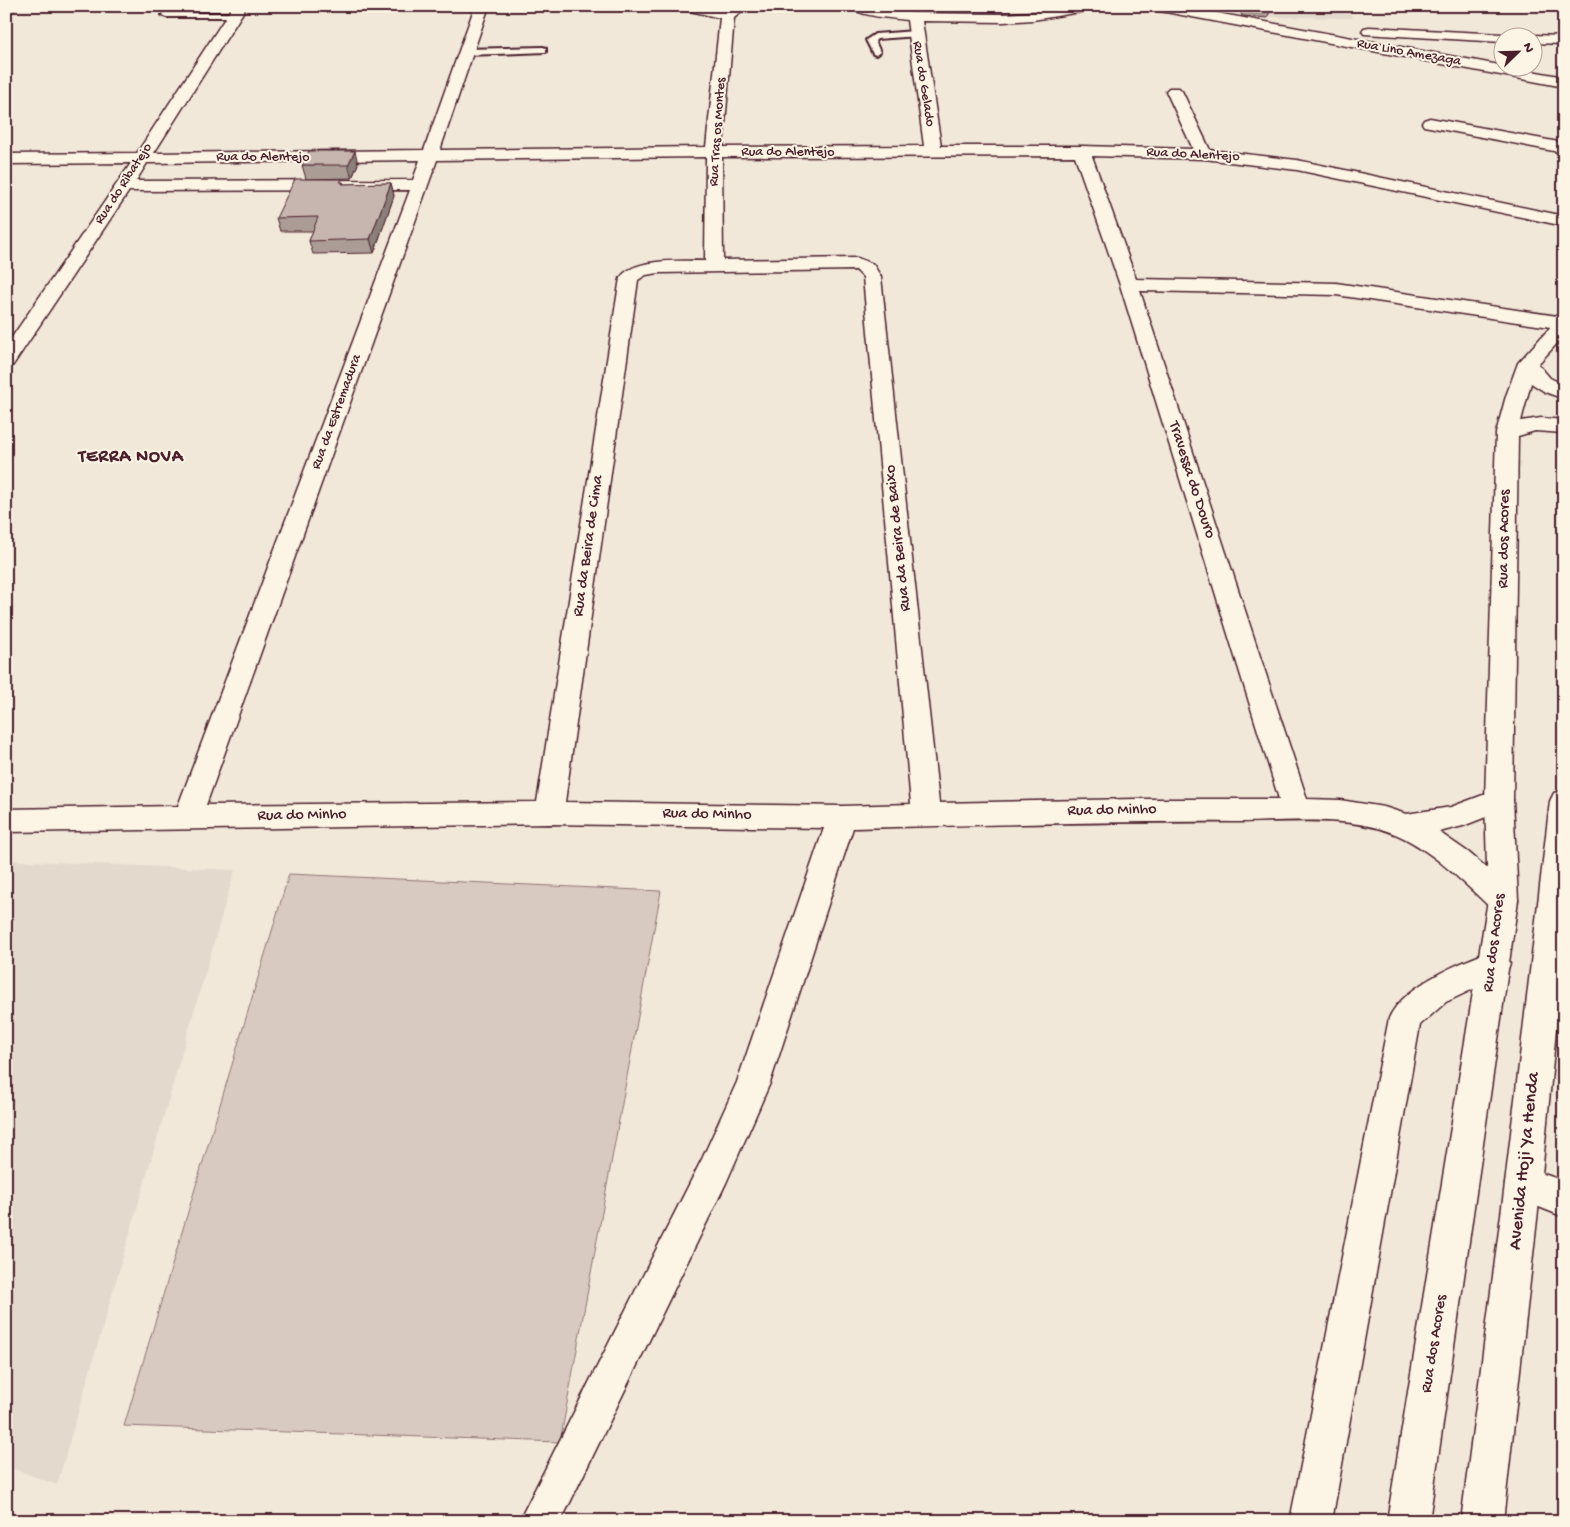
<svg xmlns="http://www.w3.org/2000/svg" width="1570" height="1527" font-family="'Gochi Hand',sans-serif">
	<rect width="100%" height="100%" fill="#f1e8da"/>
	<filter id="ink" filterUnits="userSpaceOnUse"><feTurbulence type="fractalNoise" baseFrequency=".02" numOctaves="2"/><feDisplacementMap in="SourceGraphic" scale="10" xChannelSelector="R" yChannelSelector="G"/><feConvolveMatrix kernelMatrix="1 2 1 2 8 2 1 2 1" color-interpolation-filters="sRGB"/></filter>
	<g filter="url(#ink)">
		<g fill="#e4d9cd">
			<path d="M1265,6H1345L1353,18L1272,17Z"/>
			<path d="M6,860L235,870L57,1485L6,1466Z"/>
		</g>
		<path fill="#d8cac0" stroke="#917476" d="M289,874L661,891L560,1442L124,1426Z"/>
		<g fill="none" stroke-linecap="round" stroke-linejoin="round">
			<defs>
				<g id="service">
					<path d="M163,13H235L239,15L235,17H166L162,15Z"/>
					<path d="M915,31L919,34L918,36L877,39L875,41L880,52L876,55L873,54L866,40L875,34Z"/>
					<path d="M543,47L546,48V52L466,55L462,52L466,49Z"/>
				</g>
				<g id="minor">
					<path d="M6,6H16L11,12L6,13Z"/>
					<path d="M233,6H247L154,153L424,150L475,6H489L440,150L706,147L720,18L682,9L680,6H705L725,11L732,6H749L734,18L723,147L924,146L907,20C893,18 859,17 849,6H870L914,13L1004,14L1033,12L1066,6H1099L1092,10L1033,20L1004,22L922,21L941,146H1082L1193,149L1166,91L1169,88H1179L1182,91L1210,150L1297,160L1564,216V226L1297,170L1204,159L1092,156L1136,279L1336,283L1564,317V329L1336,295L1140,291L1307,799L1340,800L1384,807L1406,814L1451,807L1499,789L1509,792L1513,800L1509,808L1463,826L1439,832L1468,852L1514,891L1518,900L1514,909L1503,913L1492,909C1464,883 1427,845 1390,832C1344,815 1283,822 1235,822C1108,821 980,825 853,828L770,1083L726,1183L561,1521H519L702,1159L737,1082L824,828L549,824L6,832V809L178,806L410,190L129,191L13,365L6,367V346L131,163L6,164V154L137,153ZM1075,156L1120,285L1279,799H1135L939,803L881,277L873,264L857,258L723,260L722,157ZM706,157L705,261C682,261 634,257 620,278L537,802L206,805L437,160ZM420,160L413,180L136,181L147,163ZM856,270L863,277L911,804L842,806L565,802L638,280L646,275L659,273Z"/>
					<path d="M1430,118L1564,143V153L1424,126L1422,123L1424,120Z"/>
					<path d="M1494,950L1505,954L1510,964L1505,974L1446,1002L1420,1025L1332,1521H1290L1389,1018C1404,985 1461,962 1494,950Z"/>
					<path d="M1523,1167L1564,1181V1217L1511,1196L1505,1184L1511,1172Z"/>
				</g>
				<g id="tertiary">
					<path d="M1148,6H1179L1564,77V87L1155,10Z"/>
					<path d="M1369,27L1502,34L1509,38H1502V42L1364,34L1362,31L1364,28Z"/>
					<path d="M1532,35L1564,36V44L1532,43V38H1526Z"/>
				</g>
				<g id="secondary">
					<path d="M1564,318V336L1538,364L1550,378L1564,385V399L1545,392L1531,383L1521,421L1541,418L1564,420V433L1535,431L1518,436L1513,800L1518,900L1429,1521H1387L1488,900L1485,800L1496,433L1506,396L1518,363L1557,320Z"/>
					<path d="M1564,790V947L1541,1184L1503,1521H1461L1505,1184L1550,801L1554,793Z"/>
				</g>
			</defs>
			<use href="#service" stroke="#4a1f2b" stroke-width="4"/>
			<use href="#minor" stroke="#4a1f2b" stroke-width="3"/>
			<use href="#tertiary" stroke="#4a1f2b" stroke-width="3"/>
			<use href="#secondary" stroke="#4a1f2b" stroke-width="3"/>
			<use href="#service" fill="#fcf5e5" fill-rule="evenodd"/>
			<use href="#minor" fill="#fcf5e5" fill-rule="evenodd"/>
			<use href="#tertiary" fill="#fcf5e5" fill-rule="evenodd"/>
			<use href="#secondary" fill="#fcf5e5" fill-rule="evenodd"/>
		</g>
		<g fill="#ab9d96" stroke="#4a1f2b">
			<path d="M1238,6H1271L1268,18L1242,16Z"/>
			<path d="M358,164L352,178L306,179L302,165Z"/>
			<path d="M342,182H343L344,184L391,183L394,196L374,253L313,254L309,241L313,231H280L276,218Z"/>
		</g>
		<g fill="#8b7f7a" stroke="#4a1f2b">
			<path d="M355,151L358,164L352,178L348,165Z"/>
			<path d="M391,183L394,196L374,253L370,239Z"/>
		</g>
		<g fill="#c7b6af" stroke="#4a1f2b">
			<path d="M309,151H355L348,165H302Z"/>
			<path d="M295,179H342L340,182H343L342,184L391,183L370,239L309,241L318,217L276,218Z"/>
		</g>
	</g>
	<g text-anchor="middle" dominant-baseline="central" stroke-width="4" stroke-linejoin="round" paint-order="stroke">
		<g font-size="14" fill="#4a1f2b" stroke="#fcf5e5">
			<text transform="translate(1409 53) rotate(10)">Rua Lino Amezaga</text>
			<text transform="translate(923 84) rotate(81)">Rua do Gelado</text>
			<text transform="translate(718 132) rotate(-86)">Rua Tras os Montes</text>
			<text x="788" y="152">Rua do Alentejo</text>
			<text transform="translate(1193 155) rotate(3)">Rua do Alentejo</text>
			<text x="263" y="157">Rua do Alentejo</text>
			<text transform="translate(124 184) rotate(-57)">Rua do Ribatejo</text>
			<text transform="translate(337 412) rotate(-70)">Rua da Estremadura</text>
		</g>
		<g font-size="16" fill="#4a1f2b" stroke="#fcf5e5">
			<text transform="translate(1191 480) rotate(72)">Travessa do Douro</text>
			<text transform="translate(899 538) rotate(-96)">Rua da Beira de Baixo</text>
			<text transform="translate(1505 539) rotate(-89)">Rua dos Acores</text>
			<text transform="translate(589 546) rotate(-82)">Rua da Beira de Cima</text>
			<text transform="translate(1112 811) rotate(-1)">Rua do Minho</text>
			<text transform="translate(707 815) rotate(1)">Rua do Minho</text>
			<text transform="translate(302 816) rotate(-1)">Rua do Minho</text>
			<text transform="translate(1495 943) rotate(-83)">Rua dos Acores</text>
			<text transform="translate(1435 1344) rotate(-81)">Rua dos Acores</text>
		</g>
		<g font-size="18" font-weight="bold" letter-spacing="1" fill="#4a1f2b" stroke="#fcf5e5">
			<text x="131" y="457">TERRA NOVA</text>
		</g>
		<g font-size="19" fill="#4a1f2b" stroke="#fcf5e5">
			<text transform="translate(1525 1161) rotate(-84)">Avenida Hoji Ya Henda</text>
		</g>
	</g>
	<rect width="1570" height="1527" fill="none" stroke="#fcf5e5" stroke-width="25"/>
	<rect x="12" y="12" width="1545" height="1502" fill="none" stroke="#4a1f2b" stroke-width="2" filter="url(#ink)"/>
	<g transform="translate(1518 52) rotate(67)"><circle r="24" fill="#fcf5e5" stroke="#b59f9b"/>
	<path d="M0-4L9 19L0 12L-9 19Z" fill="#4a1f2b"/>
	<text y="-8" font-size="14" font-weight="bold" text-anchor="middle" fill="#4a1f2b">N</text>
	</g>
</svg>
